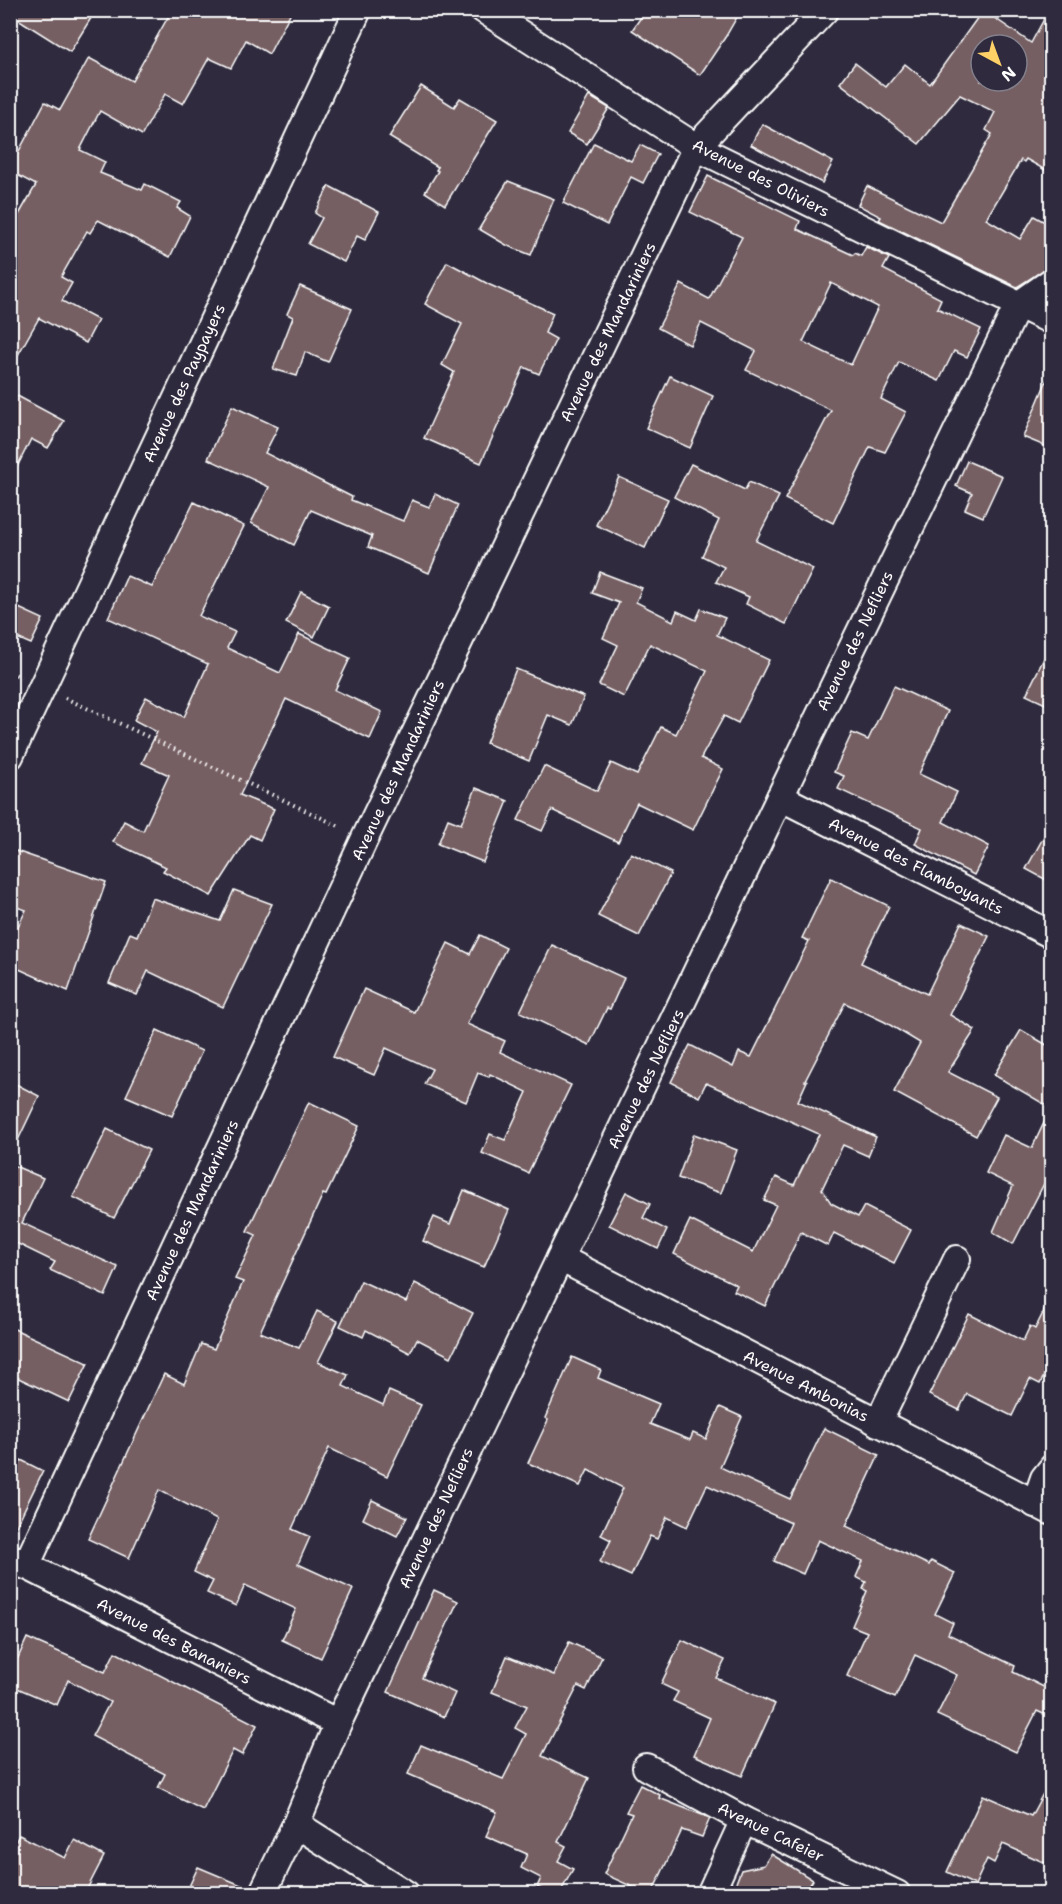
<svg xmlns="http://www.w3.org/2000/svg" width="1062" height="1904" font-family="'Shantell Sans',sans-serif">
	<rect width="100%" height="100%" fill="#2f2a3d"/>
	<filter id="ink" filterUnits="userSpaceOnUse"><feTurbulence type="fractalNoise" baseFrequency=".0167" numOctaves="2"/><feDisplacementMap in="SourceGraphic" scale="12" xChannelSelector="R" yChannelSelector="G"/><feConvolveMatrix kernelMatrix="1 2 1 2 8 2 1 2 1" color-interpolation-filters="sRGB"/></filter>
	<g filter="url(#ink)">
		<g fill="#765f64" stroke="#fff" stroke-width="1.5" fill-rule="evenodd">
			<path d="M10,10H96L70,52L10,14Z"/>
			<path d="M172,10H292L269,54L246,40L231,68L209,58L183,104L165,94L142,135L100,111L80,150L105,162L100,173L142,190L145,184L181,202L177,208L190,216L170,257L98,220L90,233L87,231L61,277L72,283L62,301L98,320L86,343L39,318L10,369V230L36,185L10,171V168L45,102L60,110L89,58L132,81Z"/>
			<path d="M646,10H741L726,36L700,75L632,30Z"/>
			<path d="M983,10L1031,43L1049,10H1052V174L1026,159L1024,162L1021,160L986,219L1020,239L1034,216L1052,226V265L1017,287L879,220L881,217L858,205L867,186L941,222L992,134L986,130L995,112L960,95L919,144L840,83L855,63L886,87L905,64L930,84ZM981,45H1017V81H981Z"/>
			<path d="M421,86L454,107L460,98L497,120L445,205L425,192L438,171L436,170L438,167L389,137Z"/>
			<path d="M589,96L609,108L587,144L568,133Z"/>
			<path d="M762,124L833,162L822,183L751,145Z"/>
			<path d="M594,143L631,161L640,145L658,154L643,183L631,177L607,225L563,203Z"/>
			<path d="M708,176L800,221L797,229L853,255L855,253L861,256L866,247L889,258L883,269L941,299L937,308L981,329L967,357L954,351L939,381L899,362L881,399L906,412L885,452L870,447L833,523L785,499L831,410L746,370L756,351L701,323L690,345L658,328L681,284L709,299L742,237L690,212ZM831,283L878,307L851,365L803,342Z"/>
			<path d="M508,181L554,199L531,255L508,246L479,229Z"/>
			<path d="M329,186L379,212L365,240L357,236L344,262L308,244L322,218L315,213Z"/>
			<path d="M447,262L490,285L553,313L545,333L556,339L539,374L524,367L481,463L424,438L454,372L442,365L462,324L425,304Z"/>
			<path d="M300,286L352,309L328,362L305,352L297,376L273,369L293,317L287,314Z"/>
			<path d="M1051,370H1052V449L1023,437Z"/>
			<path d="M670,376L713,396L690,448L646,428Z"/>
			<path d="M10,392L64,421L48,448L31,439L10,481Z"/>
			<path d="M232,406L278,427L265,453L352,497L351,500L403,521L412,500L429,507L435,494L458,505L429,573L368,547L372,536L311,510L294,545L251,523L269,487L208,459Z"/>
			<path d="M967,461L1002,476L983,517L965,509L972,493L956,486Z"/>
			<path d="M691,464L745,490L749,482L779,496L756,541L813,569L786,624L746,604L749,597L716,582L724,567L702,556L719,520L674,497Z"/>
			<path d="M619,477L668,499L645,548L596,525Z"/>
			<path d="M194,502L244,526L199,616L235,632L227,648L280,673L299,634L350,658L335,690L382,712L370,739L286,699L240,795L274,809L260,840L250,835L211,896L163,871L166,867L113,842L124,821L143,831L169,775L142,763L157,732L134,720L146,697L184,717L208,664L108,618L127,576L152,587Z"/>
			<path d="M600,572L642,588L636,602L673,621L677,611L696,620L701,609L725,618L717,635L769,660L738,723L724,716L701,758L723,769L693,830L637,803L618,842L552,810L542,831L518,820L544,766L597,791L611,763L637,775L661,727L676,734L707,671L650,644L624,697L599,685L618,645L603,638L619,603L592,593Z"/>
			<path d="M301,592L329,606L314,637L286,623Z"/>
			<path d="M10,604L43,619L31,644L10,635Z"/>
			<path d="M1052,642V707L1026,695Z"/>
			<path d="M516,669L584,697L572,725L548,715L529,761L486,743Z"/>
			<path d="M894,686L948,711L919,774L957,792L943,822L989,846L974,875L915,844L922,828L838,789L844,776L834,772L852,733L868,740Z"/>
			<path d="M476,788L508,801L483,862L438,844L448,819L461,824Z"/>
			<path d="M1052,822V883L1026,869Z"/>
			<path d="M16,851L106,882L68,991L10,965V943L26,910L10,905V866Z"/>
			<path d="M631,853L671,873L639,936L598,916Z"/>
			<path d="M831,878L889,906L861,963L927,994L961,923L989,936L950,1015L975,1030L948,1072L997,1097L976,1136L894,1092L920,1043L885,1022L845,1003L805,1081H807L798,1101L876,1137L868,1156L843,1145L822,1189L831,1203L858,1217L864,1206L911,1230L894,1263L834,1233L828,1246L801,1232L765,1306L734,1291L737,1285L674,1254L690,1220L753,1252L776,1205L764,1200L776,1177L794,1185L819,1134L706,1083L699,1097L671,1082L690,1045L733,1067L739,1052L751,1057L809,941L802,938Z"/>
			<path d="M234,890L272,904L223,1007L148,971L137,995L109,983L130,933L137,936L152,898L220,921Z"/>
			<path d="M480,935L506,948L467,1024L505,1041L500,1052L571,1085L528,1173L482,1153L490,1134L505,1140L527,1092L490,1074L489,1077L478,1073L466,1102L424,1084L432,1069L386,1048L374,1075L333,1057L364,989L414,1012L448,943L470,954Z"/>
			<path d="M552,945L624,978L610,1009L607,1008L589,1045L520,1012Z"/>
			<path d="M157,1030L202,1051L172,1116L126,1096Z"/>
			<path d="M1021,1030L1052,1048V1168L1013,1244L993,1232L1013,1186L986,1173L1004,1135L1032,1148L1051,1108L994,1075Z"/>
			<path d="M10,1081L39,1096L10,1157Z"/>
			<path d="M309,1102L359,1126L326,1195L323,1194L260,1332L299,1348L317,1311L338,1321L318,1362L348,1375L343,1386L383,1405L389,1391L421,1405L387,1476L329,1448L292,1529L310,1537L298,1564L353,1589L321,1658L282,1640L296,1609L245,1585L236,1606L207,1593L213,1581L194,1572L217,1520L159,1490L129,1558L88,1539L164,1374L184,1384L201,1344L214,1349L243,1282L235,1279L256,1235L247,1231Z"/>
			<path d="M107,1129L149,1150L114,1218L73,1197Z"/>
			<path d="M694,1134L737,1150L721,1193L678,1178Z"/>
			<path d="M10,1164L43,1178L22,1223L118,1267L105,1296L50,1270L55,1262L14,1242L10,1249Z"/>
			<path d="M464,1190L509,1210L484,1267L423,1241L434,1217L450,1224Z"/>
			<path d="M626,1192L650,1204L643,1218L667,1230L658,1249L609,1225Z"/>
			<path d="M361,1281L406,1302L415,1283L473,1313L451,1357L417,1339L410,1353L366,1330L363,1337L340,1326Z"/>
			<path d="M1052,1295V1360L1040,1384L1030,1379L1012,1416L967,1394L959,1410L929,1395L969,1314L1023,1341L1030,1326L1035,1329Z"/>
			<path d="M10,1327L88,1363L69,1402L10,1374Z"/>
			<path d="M572,1357L601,1370L598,1378L659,1404L650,1424L690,1440L693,1433L706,1439L720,1407L742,1417L720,1467L790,1499L824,1428L879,1455L846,1526L929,1565L931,1561L955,1573L935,1614L953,1623L948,1634L1015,1666L1013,1672L1052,1691V1718L1037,1711L1016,1752L937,1715L957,1675L915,1655L895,1698L847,1676L867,1632L852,1626L867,1591L863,1589L866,1582L856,1577L863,1561L818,1540L803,1574L774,1561L791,1523L707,1485L687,1527L667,1517L657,1539L650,1536L631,1576L600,1562L611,1540L601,1535L623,1488L588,1470L580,1486L528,1463L548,1420L545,1418Z"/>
			<path d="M21,1460L43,1471L10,1539V1481Z"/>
			<path d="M372,1500L407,1517L397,1536L363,1519Z"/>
			<path d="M434,1590L458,1601L422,1678L455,1693L444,1717L388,1692Z"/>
			<path d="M27,1638L105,1672L115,1652L257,1725L242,1755L233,1750L203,1810L158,1788L165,1774L92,1736L110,1702L68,1680L57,1705L10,1685V1657L17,1660Z"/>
			<path d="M682,1640L725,1660L716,1678L775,1704L742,1776L694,1755L710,1718L673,1701L678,1692L661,1684Z"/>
			<path d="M569,1642L602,1657L586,1690L578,1686L542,1756L589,1778L558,1842L566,1846L558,1861L573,1869L560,1893H551L537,1887L541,1878L521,1868L527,1854L486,1836L497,1812L408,1774L421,1745L503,1779L526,1734L515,1728L527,1706L492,1692L507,1656L554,1675Z"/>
			<path d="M1052,1777V1866L1003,1844L994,1863L987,1859L975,1885L947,1872L983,1795L1031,1816Z"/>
			<path d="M640,1785L660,1795L659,1798L710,1818L702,1837L682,1830L652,1893H646L604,1874L632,1814L626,1812Z"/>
			<path d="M19,1835L65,1858L74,1840L104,1856L85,1893H10V1852Z"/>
			<path d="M771,1854L813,1880L805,1893H732L741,1870L764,1865Z"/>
			<path d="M198,1867L248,1888L247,1893H186Z"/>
		</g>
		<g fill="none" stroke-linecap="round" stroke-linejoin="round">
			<defs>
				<g id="minor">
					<path d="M484,10L696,147L1052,321"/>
					<path d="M10,756L358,10"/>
					<path d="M780,797L1052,935"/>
					<path d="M560,1258L1052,1512"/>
					<path d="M878,1423L957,1259"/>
					<path d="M1035,1504L1044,1478L1052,1468"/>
					<path d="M11,1558L338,1723"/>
					<path d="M26,1566L365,838L696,147L825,10"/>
					<path d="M646,1767L744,1820L897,1894"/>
					<path d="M296,1824L406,1894"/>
					<path d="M262,1894L296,1824L338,1723L780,797L1018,305L1052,281"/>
					<path d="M710,1894L744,1820"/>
				</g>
			</defs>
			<use href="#minor" stroke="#fff" stroke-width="30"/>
			<g stroke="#fff" stroke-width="4" stroke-dasharray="1.5 4.5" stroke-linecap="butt">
				<path d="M10,672L21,677"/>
				<path d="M65,698L341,827"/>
			</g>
			<use href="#minor" stroke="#2f2a3d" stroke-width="26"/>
		</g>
	</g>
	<g text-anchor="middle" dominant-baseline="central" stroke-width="4.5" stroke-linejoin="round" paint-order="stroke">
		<g font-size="16" fill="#fff" stroke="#2f2a3d">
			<text transform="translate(761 178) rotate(27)">Avenue des Oliviers</text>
			<text transform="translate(608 332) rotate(-64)">Avenue des Mandariniers</text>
			<text transform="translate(184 383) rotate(-65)">Avenue des Paypayers</text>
			<text transform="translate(855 641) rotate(-64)">Avenue des Nefliers</text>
			<text transform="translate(398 770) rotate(-65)">Avenue des Mandariniers</text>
			<text transform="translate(916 866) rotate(27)">Avenue des Flamboyants</text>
			<text transform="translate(646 1079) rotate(-64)">Avenue des Nefliers</text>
			<text transform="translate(192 1210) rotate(-65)">Avenue des Mandariniers</text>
			<text transform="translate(806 1386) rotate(27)">Avenue Ambonias</text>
			<text transform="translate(436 1518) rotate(-65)">Avenue des Nefliers</text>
			<text transform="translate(174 1641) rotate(27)">Avenue des Bananiers</text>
			<text transform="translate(771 1832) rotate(26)">Avenue Cafeier</text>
		</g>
	</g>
	<rect width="1062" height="1904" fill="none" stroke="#2f2a3d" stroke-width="36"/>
	<rect x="18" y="18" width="1026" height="1868" fill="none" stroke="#fff" stroke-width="2" filter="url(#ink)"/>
	<g transform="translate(999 63) rotate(139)"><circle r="28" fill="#2f2a3d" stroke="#827f8b" stroke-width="1.5"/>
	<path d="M0-4.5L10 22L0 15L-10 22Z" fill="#ffd166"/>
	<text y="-9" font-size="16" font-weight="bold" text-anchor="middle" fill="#ffffff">N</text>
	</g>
</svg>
